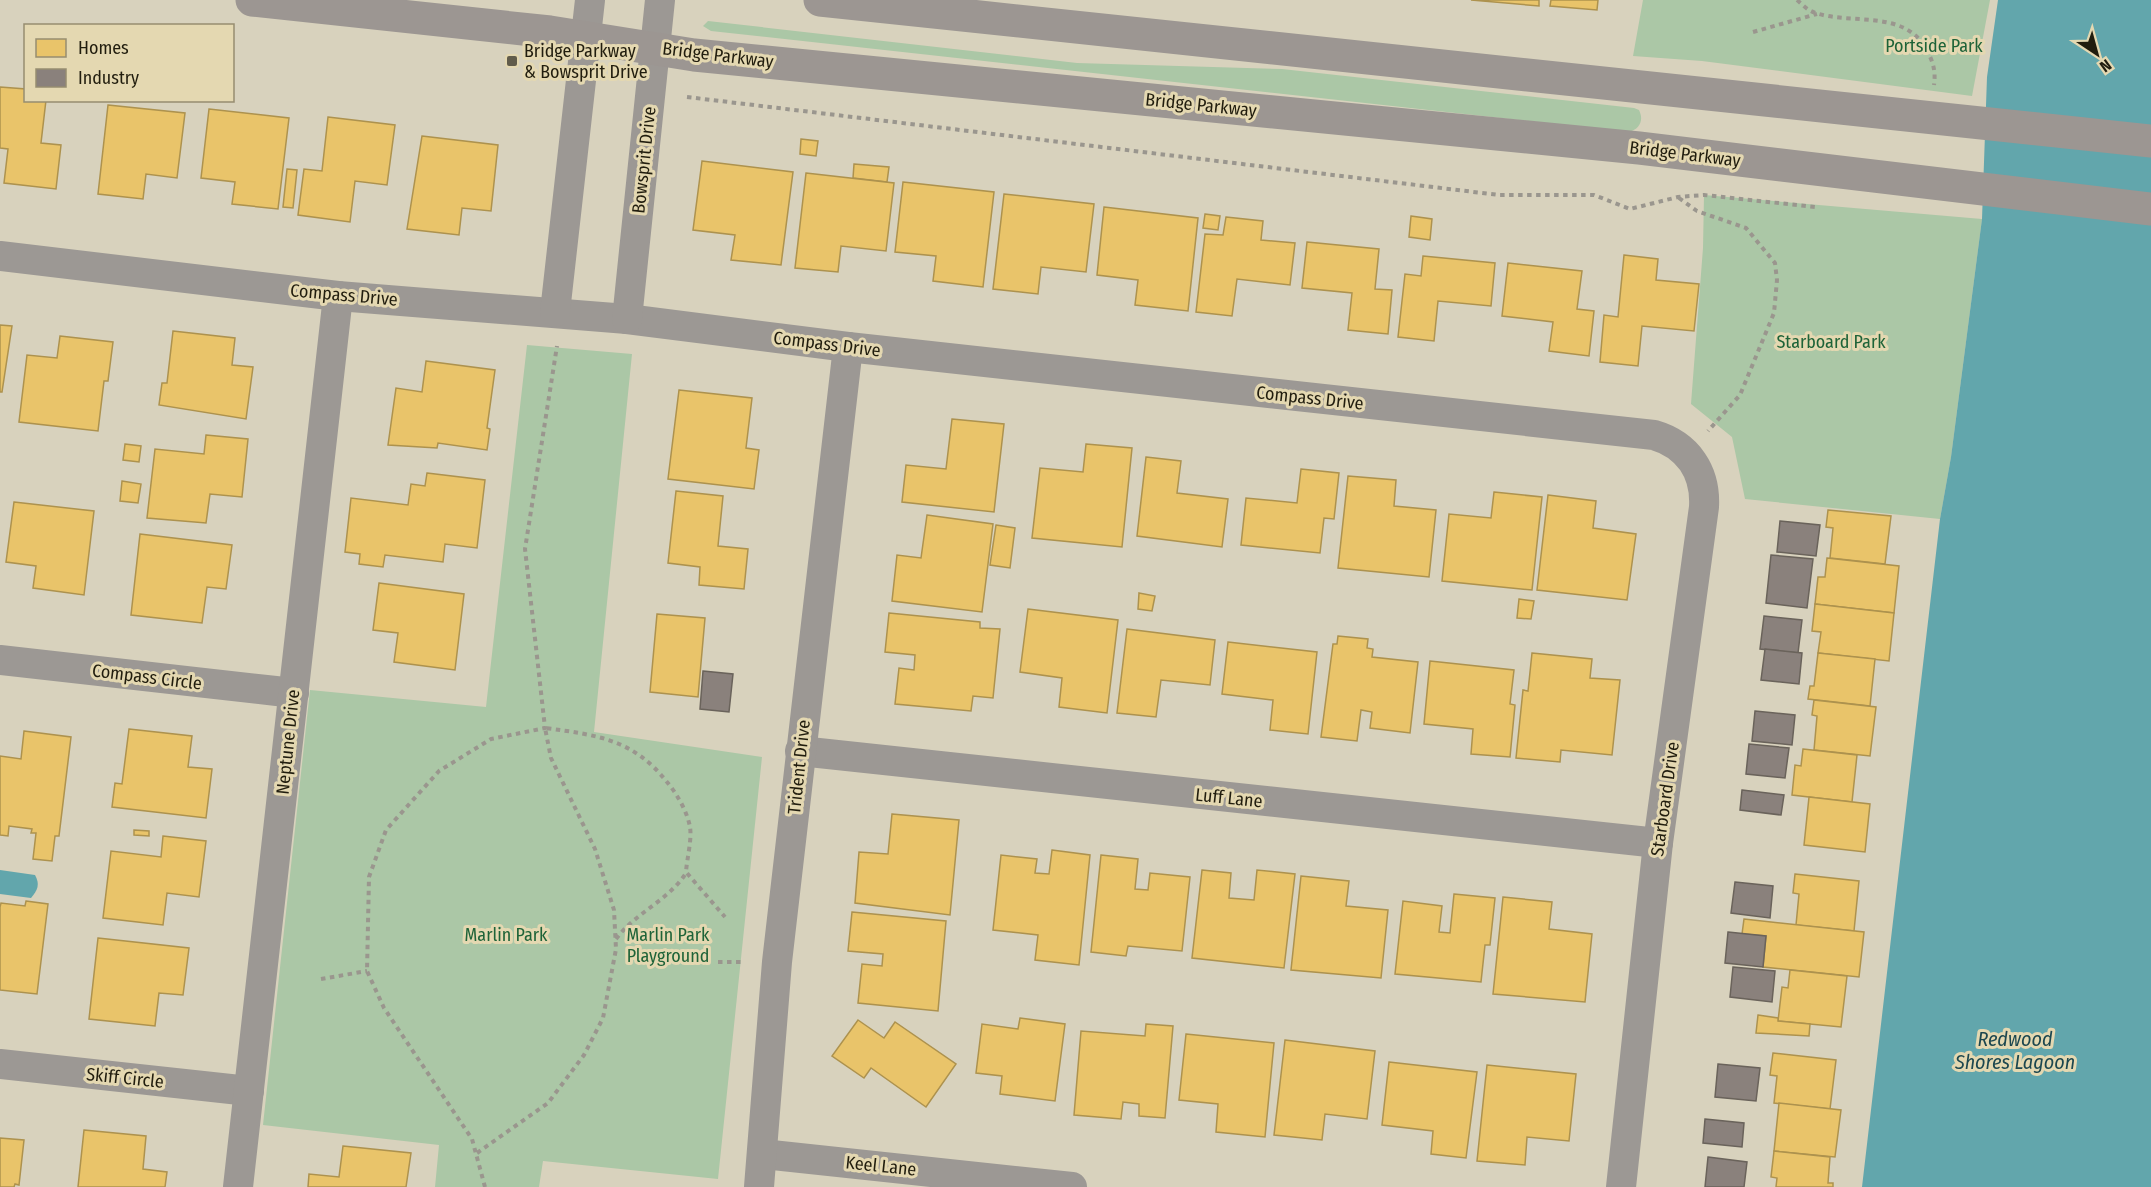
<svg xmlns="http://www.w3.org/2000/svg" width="2151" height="1187" font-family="'Fira Sans Condensed',sans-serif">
	<rect width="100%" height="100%" fill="#d8d2bd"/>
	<g fill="#abc7a6">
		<path d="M1643,0H1990L1972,96L1702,61L1633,56Z"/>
		<path d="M708,21L1077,63L1282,69L1634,108L1639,110C1644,120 1640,129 1629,132L711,31L703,26Z"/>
		<path d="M1704,195L1982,219L1951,457L1940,519L1745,499L1732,437L1691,404L1703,248Z"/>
		<path d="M527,345L632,354L594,732L762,757L718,1179L543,1161L539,1187H435L439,1145L263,1125L310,690L486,707Z"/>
	</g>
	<g fill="#62a6ac">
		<path d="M1998,0H2151V1187H1862L1940,519L1951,457L1982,219L1987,77Z"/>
		<path d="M0,870L35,875C40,884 38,890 31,898L0,894Z"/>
	</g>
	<g fill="#e9c46a" stroke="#ad924e" stroke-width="1.5">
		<path d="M1471,0H1539V6Z"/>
		<path d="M1551,0H1598L1597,10L1550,6Z"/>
		<path d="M0,87L26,89V100H46L41,143L61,145L56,189L4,183L8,149L0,148Z"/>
		<path d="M108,105L185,113L177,178L146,174L143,199L98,194Z"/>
		<path d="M209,109L289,118L278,209L232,204L235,182L201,178Z"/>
		<path d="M328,117L395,125L387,185L355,181L350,222L298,215L304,169L322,171Z"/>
		<path d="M422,136L498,145L491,211L462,208L459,235L407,229Z"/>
		<path d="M801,139L818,141L816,156L800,154Z"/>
		<path d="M702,161L793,172L781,265L731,260L735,235L693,230Z"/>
		<path d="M854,164L889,167L887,182L853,178Z"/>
		<path d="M287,169L297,170L293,208L283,207Z"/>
		<path d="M806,173L894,183L886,251L841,246L838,272L795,268Z"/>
		<path d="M903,182L994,192L983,287L933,281L936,256L895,252Z"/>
		<path d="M1004,194L1094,204L1086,272L1041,267L1038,294L993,289Z"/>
		<path d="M1104,207L1198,218L1188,311L1135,305L1138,280L1097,275Z"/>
		<path d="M1205,214L1220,216L1218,230L1203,228Z"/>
		<path d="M1411,216L1432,219L1430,240L1409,237Z"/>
		<path d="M1226,217L1263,221L1261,240L1295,243L1290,285L1237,279L1232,316L1196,312L1205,234L1223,235Z"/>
		<path d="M1307,242L1379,249L1375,289L1392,290L1388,334L1348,330L1352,293L1302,288Z"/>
		<path d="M1624,255L1658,259L1656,280L1699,284L1694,331L1642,326L1638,366L1600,362L1604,315L1618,317Z"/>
		<path d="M1423,256L1495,263L1491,306L1438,301L1434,341L1398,337L1405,274L1421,276Z"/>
		<path d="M1508,263L1582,271L1577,309L1594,311L1589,356L1549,351L1553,322L1502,316Z"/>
		<path d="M0,325L12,326L2,392H0Z"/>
		<path d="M173,331L235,338L232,365L253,367L246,419L159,405L162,383H167Z"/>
		<path d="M60,336L113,342L108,381H104L98,431L19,422L27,355L57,358Z"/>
		<path d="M426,361L495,370L487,428L490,429L487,450L438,443L437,448L388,445L396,388L422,392Z"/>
		<path d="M679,390L752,398L746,448L759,450L754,489L668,479Z"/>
		<path d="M952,419L1004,424L994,512L902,502L906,465L946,469Z"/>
		<path d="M206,435L248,439L242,497L210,494L206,523L147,518L155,449L204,454Z"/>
		<path d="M125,444L141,446L139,462L123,460Z"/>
		<path d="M1086,444L1132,448L1122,547L1032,538L1040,468L1083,472Z"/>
		<path d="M1146,457L1181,461L1177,493L1228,499L1222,547L1137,536Z"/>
		<path d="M1301,469L1339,473L1334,519L1324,518L1320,553L1241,545L1246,498L1297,503Z"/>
		<path d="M427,473L485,480L477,548L445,544L443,562L385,555L383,567L359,564L360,554L345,552L351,498L408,505L411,484L425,486Z"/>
		<path d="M1348,476L1396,480L1394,506L1436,510L1429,577L1338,568Z"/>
		<path d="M122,481L141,484L138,503L120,501Z"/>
		<path d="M676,491L723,496L718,546L748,549L744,589L699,585L700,567L668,563Z"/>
		<path d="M1494,492L1542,497L1532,590L1442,581L1449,514L1491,518Z"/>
		<path d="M1548,495L1596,501L1593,528L1636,534L1627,600L1537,590Z"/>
		<path d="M14,502L94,511L84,595L33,588L36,566L6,562Z"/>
		<path d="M1828,510L1891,516L1885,564L1830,558L1833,528L1826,527Z"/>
		<path d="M927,515L993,524L982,612L892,601L897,555L921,558Z"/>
		<path d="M996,525L1015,528L1010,568L990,565Z"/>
		<path d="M140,534L232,545L226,589L207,587L202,623L131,615Z"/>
		<path d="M1827,558L1899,566L1894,613L1815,604L1818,577H1825Z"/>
		<path d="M379,583L464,594L455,670L394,662L398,633L373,630Z"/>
		<path d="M1139,593L1155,596L1152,611L1138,609Z"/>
		<path d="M1519,599L1534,601L1531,619L1517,618Z"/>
		<path d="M1815,604L1894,613L1889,661L1818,653L1821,632L1812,631Z"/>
		<path d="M1028,609L1118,620L1107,713L1059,707L1062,678L1020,672Z"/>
		<path d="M889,613L980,622V628L1000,629L993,698L973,696L971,711L895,704L899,668L914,670L915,655L885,652Z"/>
		<path d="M657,614L705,618L698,697L650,692Z"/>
		<path d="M1127,629L1215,640L1210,685L1161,680L1156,717L1117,713Z"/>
		<path d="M1338,636L1368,639L1367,648L1373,649L1372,657L1418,662L1410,733L1370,728L1372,712L1361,710L1357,741L1321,737L1333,644H1337Z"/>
		<path d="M1228,642L1317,652L1308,734L1270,730L1273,700L1222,694Z"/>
		<path d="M1532,653L1592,659L1590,678L1620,680L1612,755L1561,750L1560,762L1516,758L1523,690L1528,691Z"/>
		<path d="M1818,653L1875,659L1870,706L1808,699L1810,686H1814Z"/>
		<path d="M1430,661L1514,670L1510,704L1515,705L1510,757L1471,754L1473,729L1424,724Z"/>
		<path d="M1814,700L1876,707L1870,756L1814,750L1817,716L1812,715Z"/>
		<path d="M129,729L192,736L188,767L212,769L206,818L112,807L115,783L122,784Z"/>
		<path d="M24,731L71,737L59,836H55L52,861L33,859L36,833H31L32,829L9,826L8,836L0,835V756L21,759Z"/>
		<path d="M1803,749L1857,755L1852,802L1792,795L1795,765L1801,766Z"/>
		<path d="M1809,797L1870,804L1865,852L1804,845Z"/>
		<path d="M892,814L959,820L950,915L855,903L859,852L888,854Z"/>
		<path d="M134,830L149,831V836L134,835Z"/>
		<path d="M163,836L206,841L199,897L167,893L163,925L103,918L111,851L161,857Z"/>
		<path d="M1052,850L1090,855L1079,965L1035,960L1038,935L993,930L1001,855L1037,859L1035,873L1049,874Z"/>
		<path d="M1101,855L1138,859L1135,889L1148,890L1150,873L1190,877L1182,951L1128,946L1126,956L1091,952Z"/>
		<path d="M1202,870L1231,873L1229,898L1254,900L1257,870L1295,874L1284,968L1192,958Z"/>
		<path d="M1795,874L1859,881L1854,931L1796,925L1799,894L1793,893Z"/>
		<path d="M1301,876L1349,881L1346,906L1388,910L1381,978L1291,970Z"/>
		<path d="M1454,894L1495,898L1490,945H1485L1481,982L1395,974L1403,901L1442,906L1439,932L1450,933Z"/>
		<path d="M1503,897L1552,902L1549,929L1592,934L1585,1002L1493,994Z"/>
		<path d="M26,901L48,904L37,994L0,990V907L1,903L25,906Z"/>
		<path d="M852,912L946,921L938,1011L858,1003L862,964L882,966L883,954L848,951Z"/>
		<path d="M1744,919L1864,932L1859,977L1763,967L1766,936L1742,934Z"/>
		<path d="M98,938L189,948L183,995L159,993L155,1026L89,1019Z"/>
		<path d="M1790,970L1847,976L1841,1027L1778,1021L1782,987L1788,988Z"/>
		<path d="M1758,1015L1778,1018V1021L1810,1024L1809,1036L1756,1033Z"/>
		<path d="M1020,1018L1065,1024L1055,1101L1000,1094L1002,1076L976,1073L982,1024L1018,1029Z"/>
		<path d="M858,1020L884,1038L895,1022L956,1064L926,1107L871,1068L864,1078L832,1056Z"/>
		<path d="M1146,1024L1173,1026L1165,1118L1139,1116V1104L1123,1102L1121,1119L1074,1115L1081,1031L1145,1036Z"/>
		<path d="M1186,1034L1274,1043L1265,1137L1216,1132L1218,1104L1179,1100Z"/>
		<path d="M1285,1040L1375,1051L1367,1119L1325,1114L1322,1140L1274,1135Z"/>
		<path d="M1773,1053L1836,1060L1830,1109L1774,1103L1777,1076L1770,1075Z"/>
		<path d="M1389,1062L1477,1072L1466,1158L1431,1154L1433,1131L1382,1125Z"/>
		<path d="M1487,1065L1576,1074L1569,1141L1527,1137L1525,1165L1477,1161Z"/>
		<path d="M1779,1103L1841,1110L1835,1157L1774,1151Z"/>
		<path d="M84,1130L146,1136L143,1169L167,1172L165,1187H78Z"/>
		<path d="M0,1138L24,1140L19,1185L15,1184L14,1187H0Z"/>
		<path d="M343,1146L411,1153L406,1187H308L309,1174L339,1177Z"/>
		<path d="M1774,1151L1830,1157L1828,1183H1833V1187H1776L1777,1178L1771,1177Z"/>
	</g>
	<g fill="#8a817c" stroke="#6a635b" stroke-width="1.5">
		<path d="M1780,521L1820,525L1816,556L1777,552Z"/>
		<path d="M1771,555L1813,559L1807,608L1766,603Z"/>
		<path d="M1764,616L1802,620L1798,653L1760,649Z"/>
		<path d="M1765,649L1802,653L1799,684L1761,680Z"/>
		<path d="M703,671L733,674L729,712L700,709Z"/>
		<path d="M1755,711L1795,715L1792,745L1752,741Z"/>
		<path d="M1749,744L1789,748L1785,778L1746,774Z"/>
		<path d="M1742,790L1784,795L1781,815L1740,810Z"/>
		<path d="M1735,882L1773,886L1770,918L1731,913Z"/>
		<path d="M1728,932L1766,936L1763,967L1725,963Z"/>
		<path d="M1733,967L1775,971L1772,1002L1730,997Z"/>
		<path d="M1718,1064L1760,1068L1756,1101L1715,1097Z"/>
		<path d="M1705,1119L1744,1123L1742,1147L1703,1143Z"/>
		<path d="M1708,1157L1747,1162L1744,1187H1705Z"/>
	</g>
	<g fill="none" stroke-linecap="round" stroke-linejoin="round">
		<g stroke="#9a968e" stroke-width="4" stroke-dasharray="4.5 4.5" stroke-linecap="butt">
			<path d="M1797,0C1803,5 1808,11 1816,13C1851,25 1904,9 1926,49C1933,61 1936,71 1934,85"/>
			<path d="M1753,32L1817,14"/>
			<path d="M687,97L1499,195H1594L1630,209L1678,197L1704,195L1815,207"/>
			<path d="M1679,198L1697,211L1746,228L1775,263L1777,280L1774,313L1740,395L1708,431"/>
			<path d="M616,939C636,912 668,901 686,873"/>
			<path d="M718,962H745"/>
			<path d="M321,979L367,971"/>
			<path d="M477,1153L548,1103L584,1055L603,1018L616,949L614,910L595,849L551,758L545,728C597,735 633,739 667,782C677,794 687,811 690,827C692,840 687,858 686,872L725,917"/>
			<path d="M485,1187L472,1139L384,1008L367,971L369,877L386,830L439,771L491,739L545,728L525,549L557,346"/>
		</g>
		<g stroke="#9c9894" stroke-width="30">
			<path d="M0,256L338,296L627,319L848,347L1654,435C1688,445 1706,472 1704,507L1658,843L1621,1187"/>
			<path d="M555,312L590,0"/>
			<path d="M627,319L660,0"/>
			<path d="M0,660L294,693"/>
			<path d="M800,751L1658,843"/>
			<path d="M0,1064L249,1091"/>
			<path d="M762,1154L1072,1187"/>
			<path d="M238,1187L338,296"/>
			<path d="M759,1187L777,962L848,347"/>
		</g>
		<g stroke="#9c9692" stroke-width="33">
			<path d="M252,0L550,32L694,55L1639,148L2151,209"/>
			<path d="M820,0L2151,141"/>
		</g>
	</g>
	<rect fill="#615c4b" stroke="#e4d8b1" stroke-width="2" x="506" y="55" width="12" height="12" rx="3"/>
	<g text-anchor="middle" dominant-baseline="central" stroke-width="6" stroke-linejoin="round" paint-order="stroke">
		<g font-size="18" fill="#1e6338" stroke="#e4d8b1">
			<text x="1934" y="46">Portside Park</text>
			<text x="1831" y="342">Starboard Park</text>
			<text x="506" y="935">Marlin Park</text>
			<text x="668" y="935">Marlin Park<tspan x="668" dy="21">Playground</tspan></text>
		</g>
		<g font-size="18" fill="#211d0e" stroke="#e4d8b1" text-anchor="start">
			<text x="524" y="51">Bridge Parkway<tspan x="524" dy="21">&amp; Bowsprit Drive</tspan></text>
		</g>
		<g font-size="18" fill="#211d0e" stroke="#e4d8b1">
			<text transform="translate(718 55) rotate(7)">Bridge Parkway</text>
			<text transform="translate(1201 105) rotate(6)">Bridge Parkway</text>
			<text transform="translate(1685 154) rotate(7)">Bridge Parkway</text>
			<text transform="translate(644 160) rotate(-84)">Bowsprit Drive</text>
			<text transform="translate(344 295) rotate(5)">Compass Drive</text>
			<text transform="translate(827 344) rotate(7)">Compass Drive</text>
			<text transform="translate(1310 398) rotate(6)">Compass Drive</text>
			<text transform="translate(147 677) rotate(7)">Compass Circle</text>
			<text transform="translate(288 742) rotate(-84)">Neptune Drive</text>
			<text transform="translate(799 767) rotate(-84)">Trident Drive</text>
			<text transform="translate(1229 798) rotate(6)">Luff Lane</text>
			<text transform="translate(1665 799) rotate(-82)">Starboard Drive</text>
			<text transform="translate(125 1078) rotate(6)">Skiff Circle</text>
			<text transform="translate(881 1166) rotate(6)">Keel Lane</text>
		</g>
		<g font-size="20" font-style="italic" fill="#1c474f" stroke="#e4d8b1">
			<text x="2015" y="1039">Redwood<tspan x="2015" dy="23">Shores Lagoon</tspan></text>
		</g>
	</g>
	<rect x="24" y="24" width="210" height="78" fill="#e4d8b1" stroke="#968d70" stroke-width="1.5"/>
	<rect x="36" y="39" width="30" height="18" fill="#e9c46a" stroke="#968d70" stroke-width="1.5"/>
	<text x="78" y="54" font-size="18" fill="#211d0e">Homes</text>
	<rect x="36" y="69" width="30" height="18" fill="#8a817c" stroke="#968d70" stroke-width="1.5"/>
	<text x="78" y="84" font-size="18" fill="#211d0e">Industry</text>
	<g transform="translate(2097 54) rotate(144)" stroke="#e4d8b1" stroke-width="4.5" paint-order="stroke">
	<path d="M0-4.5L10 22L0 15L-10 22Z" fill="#211d0e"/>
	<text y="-9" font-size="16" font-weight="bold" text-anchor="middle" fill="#211d0e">N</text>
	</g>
</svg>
